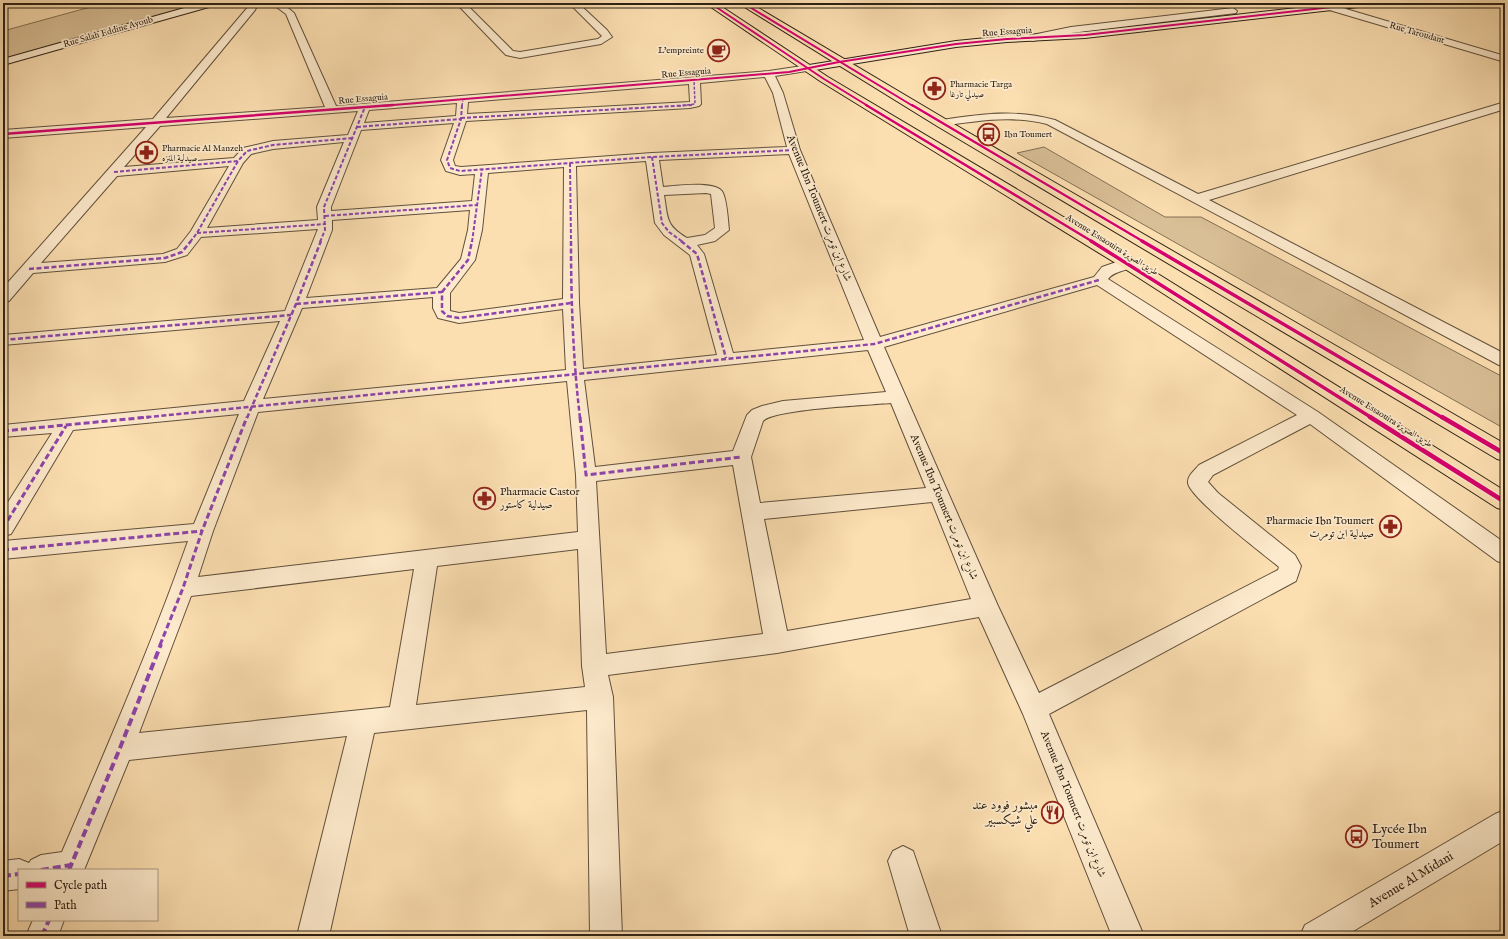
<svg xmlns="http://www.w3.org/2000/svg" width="1508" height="939" font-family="'IM FELL English',Amiri,serif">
	<rect width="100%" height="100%" fill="#fcdfb1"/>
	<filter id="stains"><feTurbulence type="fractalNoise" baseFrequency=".005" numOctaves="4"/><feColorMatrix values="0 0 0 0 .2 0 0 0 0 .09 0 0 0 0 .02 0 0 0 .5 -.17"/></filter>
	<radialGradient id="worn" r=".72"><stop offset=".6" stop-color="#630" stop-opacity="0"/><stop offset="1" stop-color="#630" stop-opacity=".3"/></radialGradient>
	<g fill="#d9bf96" stroke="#837055">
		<path d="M105,3H210L3,61V31Z"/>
		<path d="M1044,147L1165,217H1201L1505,378V429L1017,153Z"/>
	</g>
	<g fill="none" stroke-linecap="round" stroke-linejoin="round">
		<defs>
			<g id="street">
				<path d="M250,3H258L255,10L166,118L325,107L286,14L271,3H282L294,13L336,106L769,71L809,65L813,66L814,68L813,70L775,76L783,93L800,150L880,337L1094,277L1102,267L1128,258L1133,260L1136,263C1130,272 1116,269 1108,279L1318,412L1505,543V564L1497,561L1310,424L1213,475L1208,482L1218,493L1295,555L1301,566L1296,581L1049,714L1144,936H1112L1023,714L979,617L777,653L608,675L613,697L622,936H590L587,710L374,733L329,936H297L347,736L129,760L84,870H19V889L3,891V861L19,859L29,863L31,860L41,855L62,852C106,749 151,646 188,541L3,559V541L194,524L239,414L73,430L11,534L3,536V510L52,433L3,437V425L244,401L280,321L3,345V335L285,311L318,229L201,237L187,255L165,262L33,273L9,301L3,303V288L146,127L3,138V130L153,119L248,7ZM765,77L773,93L787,147L652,153L461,167L455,166L453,160L466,121L690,108L699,106L701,104L700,83ZM689,84L690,102L467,114L468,102ZM457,103L456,116L364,123L369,110ZM358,111L348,135L273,141L243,148L234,158L124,167L160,126ZM454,123L441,160L446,171L460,175L475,174L472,201L331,211V207L361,130ZM344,142L317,207L318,220L207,228L243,163L251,154L273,149ZM789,154L864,340L733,353L704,254L697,245L715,241L729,230C728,220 727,202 723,193C718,180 675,186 663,187L659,160ZM646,161L655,223L664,235L690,255L717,355L583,369L579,303L576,166ZM229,166L191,231L177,249L163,254L41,263L117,176ZM564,167L563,299L459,313L450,311V293L475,260L482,230L488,173ZM706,193L711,194L715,228L705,235L687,238C665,225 668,218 664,195ZM470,210L468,230L461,259L437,288L306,298L332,230V220ZM1097,285L1297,415L1199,465C1195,470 1187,476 1188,483C1190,498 1263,554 1279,567L1278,570L1039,693L998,606L884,347ZM433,297V308L438,318L459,323L563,309L566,370L263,399L302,308ZM868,350L886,392L783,401L762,406L752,410L747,415L733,451L595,467L584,380ZM567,381L576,475L578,532L198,577L213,531L258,412ZM891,403L926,488L760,503L751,457L763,421C774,409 868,405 891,403ZM733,465L763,634L606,654L596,481ZM932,502L971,599L787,631L764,519ZM578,549L582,666L585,687L416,705L437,566ZM414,569L390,707L139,733L191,596Z"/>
				<path d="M456,3H465L513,51L520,52L598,39L602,36L569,3H578L607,30L612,37L601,44L520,58L506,55L502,51Z"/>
				<path d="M1329,4L1505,56V62L1326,9L1325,7Z"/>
				<path d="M1233,8L1237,11L1236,13L1071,33L1032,41L1027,38L1032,35L1071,27Z"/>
				<path d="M1505,102V109L1209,200L1505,354V366L1499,365L1047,124C1012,115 977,121 942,126L938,125L936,123L938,121L942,120C982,114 1015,109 1055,120L1198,194Z"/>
				<path d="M1505,810V840L1345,936H1300L1305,925L1495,814Z"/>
				<path d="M903,846L913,851L942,936H910L888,861L893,851Z"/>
				<path d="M33,920H64L58,936H26Z"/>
			</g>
			<g id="secondary">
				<path d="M202,3H218L216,5L3,65V59Z"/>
				<path d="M1341,3H1372L1367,6L1085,38L1007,42L956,47L809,71L805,70L803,68L805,66L809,65L956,41L1007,36L1085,32Z"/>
			</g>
			<g id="primary">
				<path d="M705,3H716L828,77L1134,259L1505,491V510L1497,508L1122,267L820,81Z"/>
				<path d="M738,3H750L947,120L1505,444V461L1497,459L937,126Z"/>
			</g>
		</defs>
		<use href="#street" stroke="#61503b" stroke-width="2"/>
		<use href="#secondary" stroke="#2d2114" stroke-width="2"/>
		<use href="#primary" stroke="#2d2114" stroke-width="2"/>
		<use href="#street" fill="#fdeacc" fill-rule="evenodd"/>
		<use href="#secondary" fill="#fdeacc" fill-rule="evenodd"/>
		<use href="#primary" fill="#fcdfb1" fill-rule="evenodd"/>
		<g stroke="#8e44ad" stroke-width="1.5" stroke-dasharray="3 1.5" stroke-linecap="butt">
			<path d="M462,106L463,99"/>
			<path d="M678,106L695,104L694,80"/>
		</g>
		<g stroke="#8e44ad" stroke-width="2" stroke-dasharray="4 2" stroke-linecap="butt">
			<path d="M462,105L461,119L447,160L450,168L460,171L652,157L794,150"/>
			<path d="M461,118L692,105"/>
			<path d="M357,127L461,119"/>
			<path d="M652,157L662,223L669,232L683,242"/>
			<path d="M570,163L571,242"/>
			<path d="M114,172L238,161"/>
			<path d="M325,216L477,205"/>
			<path d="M197,233L326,224"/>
			<path d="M190,242L197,233L238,161L247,151L273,145L353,138"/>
			<path d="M320,242L325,230L324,207L365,107"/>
			<path d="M472,242L482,169"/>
		</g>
		<g stroke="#8e44ad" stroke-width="2.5" stroke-dasharray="5 2.5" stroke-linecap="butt">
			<path d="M571,241C571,300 573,359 580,418"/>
			<path d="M681,241L697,254L726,358"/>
			<path d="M29,269L165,258L182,252L191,241"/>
			<path d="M442,292L468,260L472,241"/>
			<path d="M296,304L442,292V311L447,316L459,318L571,303"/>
			<path d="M3,340L291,315"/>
			<path d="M139,418L874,344L1099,280"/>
			<path d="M247,418L296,304L321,241"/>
		</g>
		<g stroke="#8e44ad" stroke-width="3" stroke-dasharray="6 3" stroke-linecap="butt">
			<path d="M580,417L586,475L741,457"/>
			<path d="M3,431L149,417"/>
			<path d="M3,528L66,426"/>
			<path d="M3,550L202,531"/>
			<path d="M160,645L183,588L202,531L247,417"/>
		</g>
		<g stroke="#8e44ad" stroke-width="4" stroke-dasharray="8 4" stroke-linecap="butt">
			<path d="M41,870L71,865"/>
			<path d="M69,870L120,748L161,644"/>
			<path d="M3,876L19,874"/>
			<path d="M42,936L49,920"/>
		</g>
		<defs>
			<g id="cycleway-far3">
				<path d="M710,3L824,79L868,106"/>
				<path d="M743,3L913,106"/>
				<path d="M381,106L789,72L839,62L956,44L1007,39L1085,35L1367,3"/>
			</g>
			<g id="cycleway-far2">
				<path d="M866,105L1093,242"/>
				<path d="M912,105L1144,242"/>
				<path d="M3,134L393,105"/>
			</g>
			<g id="cycleway-far1">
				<path d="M1091,241L1372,418"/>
				<path d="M1142,241L1443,418"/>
			</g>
			<g id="cycleway">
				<path d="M1370,417L1505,502"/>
				<path d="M1442,417L1505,454"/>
			</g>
		</defs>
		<use href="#cycleway-far3" stroke="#fdeacc" stroke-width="3"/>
		<use href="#cycleway-far2" stroke="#fdeacc" stroke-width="4"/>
		<use href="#cycleway-far1" stroke="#fdeacc" stroke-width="5.5"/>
		<use href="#cycleway" stroke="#fdeacc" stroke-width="7"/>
		<use href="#cycleway-far3" stroke="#d6006c" stroke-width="2"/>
		<use href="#cycleway-far2" stroke="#d6006c" stroke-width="2.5"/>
		<use href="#cycleway-far1" stroke="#d6006c" stroke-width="3.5"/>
		<use href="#cycleway" stroke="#d6006c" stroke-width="4.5"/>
	</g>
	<defs>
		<symbol id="cafe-ring" viewBox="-11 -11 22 22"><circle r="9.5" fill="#fdeacc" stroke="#8f2418" stroke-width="1.5"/><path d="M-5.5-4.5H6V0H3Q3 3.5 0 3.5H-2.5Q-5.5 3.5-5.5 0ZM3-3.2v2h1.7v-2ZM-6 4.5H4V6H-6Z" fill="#8f2418"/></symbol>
		<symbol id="pharmacy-ring" viewBox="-11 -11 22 22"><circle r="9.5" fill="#fdeacc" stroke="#8f2418" stroke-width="1.5"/><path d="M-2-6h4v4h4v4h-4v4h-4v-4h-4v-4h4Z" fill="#8f2418"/></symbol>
		<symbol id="bus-ring" viewBox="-11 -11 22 22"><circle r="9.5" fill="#fdeacc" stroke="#8f2418" stroke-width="1.5"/><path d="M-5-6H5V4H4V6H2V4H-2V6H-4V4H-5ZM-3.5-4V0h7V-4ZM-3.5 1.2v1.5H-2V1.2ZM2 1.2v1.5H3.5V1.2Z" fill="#8f2418"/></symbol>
		<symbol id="restaurant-ring" viewBox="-11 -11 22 22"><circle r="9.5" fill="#fdeacc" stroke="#8f2418" stroke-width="1.5"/><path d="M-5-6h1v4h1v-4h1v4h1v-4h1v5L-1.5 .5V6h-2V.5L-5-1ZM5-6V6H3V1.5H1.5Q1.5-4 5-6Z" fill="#8f2418"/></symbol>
	</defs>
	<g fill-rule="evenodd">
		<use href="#cafe-ring" x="706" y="38" width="25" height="25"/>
		<use href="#pharmacy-ring" x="922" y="76" width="25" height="25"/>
		<use href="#bus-ring" x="976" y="122" width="25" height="25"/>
		<use href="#pharmacy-ring" x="134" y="140" width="25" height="25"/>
		<use href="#pharmacy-ring" x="472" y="486" width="25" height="25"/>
		<use href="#pharmacy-ring" x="1378" y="514" width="25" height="25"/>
		<use href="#restaurant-ring" x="1040" y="800" width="25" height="25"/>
		<use href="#bus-ring" x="1344" y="824" width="25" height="25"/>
	</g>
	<g text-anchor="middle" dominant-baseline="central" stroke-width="3.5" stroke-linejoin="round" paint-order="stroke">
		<g font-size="9" fill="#2d2114" stroke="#fdeacc">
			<text transform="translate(108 32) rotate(-16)">Rue Salah Eddine Ayoub</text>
			<text transform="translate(1007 32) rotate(-4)">Rue Essaguia</text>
			<text transform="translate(1417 33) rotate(16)">Rue Taroudant</text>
			<text transform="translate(686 73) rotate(-5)">Rue Essaguia</text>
			<text transform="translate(363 99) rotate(-5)">Rue Essaguia</text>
			<text transform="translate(1112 245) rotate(32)">Avenue Essaouira طريق الصويرة</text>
			<text transform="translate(1386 417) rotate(32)">Avenue Essaouira طريق الصويرة</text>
		</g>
		<g font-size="9" fill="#2d2114" stroke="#fdeacc" text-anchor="start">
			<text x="704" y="50" text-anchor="end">L'empreinte</text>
			<text x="950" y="84">Pharmacie Targa<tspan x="950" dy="10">صيدلي تارغا</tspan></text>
			<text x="1004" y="134">Ibn Toumert</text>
			<text x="162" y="148">Pharmacie Al Manzeh<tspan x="162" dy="10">صيدلية المنزه</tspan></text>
		</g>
		<g font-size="11" fill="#2d2114" stroke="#fdeacc">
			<text transform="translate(819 208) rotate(68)">Avenue Ibn Toumert شارع ابن تومرت</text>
			<text transform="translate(944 507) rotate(67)">Avenue Ibn Toumert شارع ابن تومرت</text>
			<text transform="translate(1073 804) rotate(68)">Avenue Ibn Toumert شارع ابن تومرت</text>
		</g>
		<g font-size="11" fill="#2d2114" stroke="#fdeacc" text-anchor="start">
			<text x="500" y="492">Pharmacie Castor<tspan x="500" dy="13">صيدلية كاستور</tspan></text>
			<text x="1374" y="521" text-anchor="end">Pharmacie Ibn Toumert<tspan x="1374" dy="13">صيدلية ابن تومرت</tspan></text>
		</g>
		<g font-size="13" fill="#2d2114" stroke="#fdeacc" text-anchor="end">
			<text x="1038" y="805">مبشور فوود عند<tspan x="1038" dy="15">علي شيكسبير</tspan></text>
			<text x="1372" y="829" text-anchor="start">Lycée Ibn<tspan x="1372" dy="15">Toumert</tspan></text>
		</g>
		<g font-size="13" fill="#2d2114" stroke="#fdeacc">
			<text transform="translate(1411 880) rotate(-31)">Avenue Al Midani</text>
		</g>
	</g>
	<rect width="1508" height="939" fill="none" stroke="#fcdfb1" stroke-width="16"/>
	<rect x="4" y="4" width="1500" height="931" fill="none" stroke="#2d2114" stroke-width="2"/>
	<rect x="8" y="8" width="1492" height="923" fill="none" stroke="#2d2114"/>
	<rect x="18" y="869" width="140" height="52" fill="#fdeacc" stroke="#aa9a82"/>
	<rect x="26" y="882" width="20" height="6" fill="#d6006c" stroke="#aa9a82"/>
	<text x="54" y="889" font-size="12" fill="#2d2114">Cycle path</text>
	<rect x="26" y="902" width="20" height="6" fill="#8e44ad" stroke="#aa9a82"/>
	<text x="54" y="909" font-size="12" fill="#2d2114">Path</text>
	<rect width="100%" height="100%" filter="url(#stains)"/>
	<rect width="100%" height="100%" fill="url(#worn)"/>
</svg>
